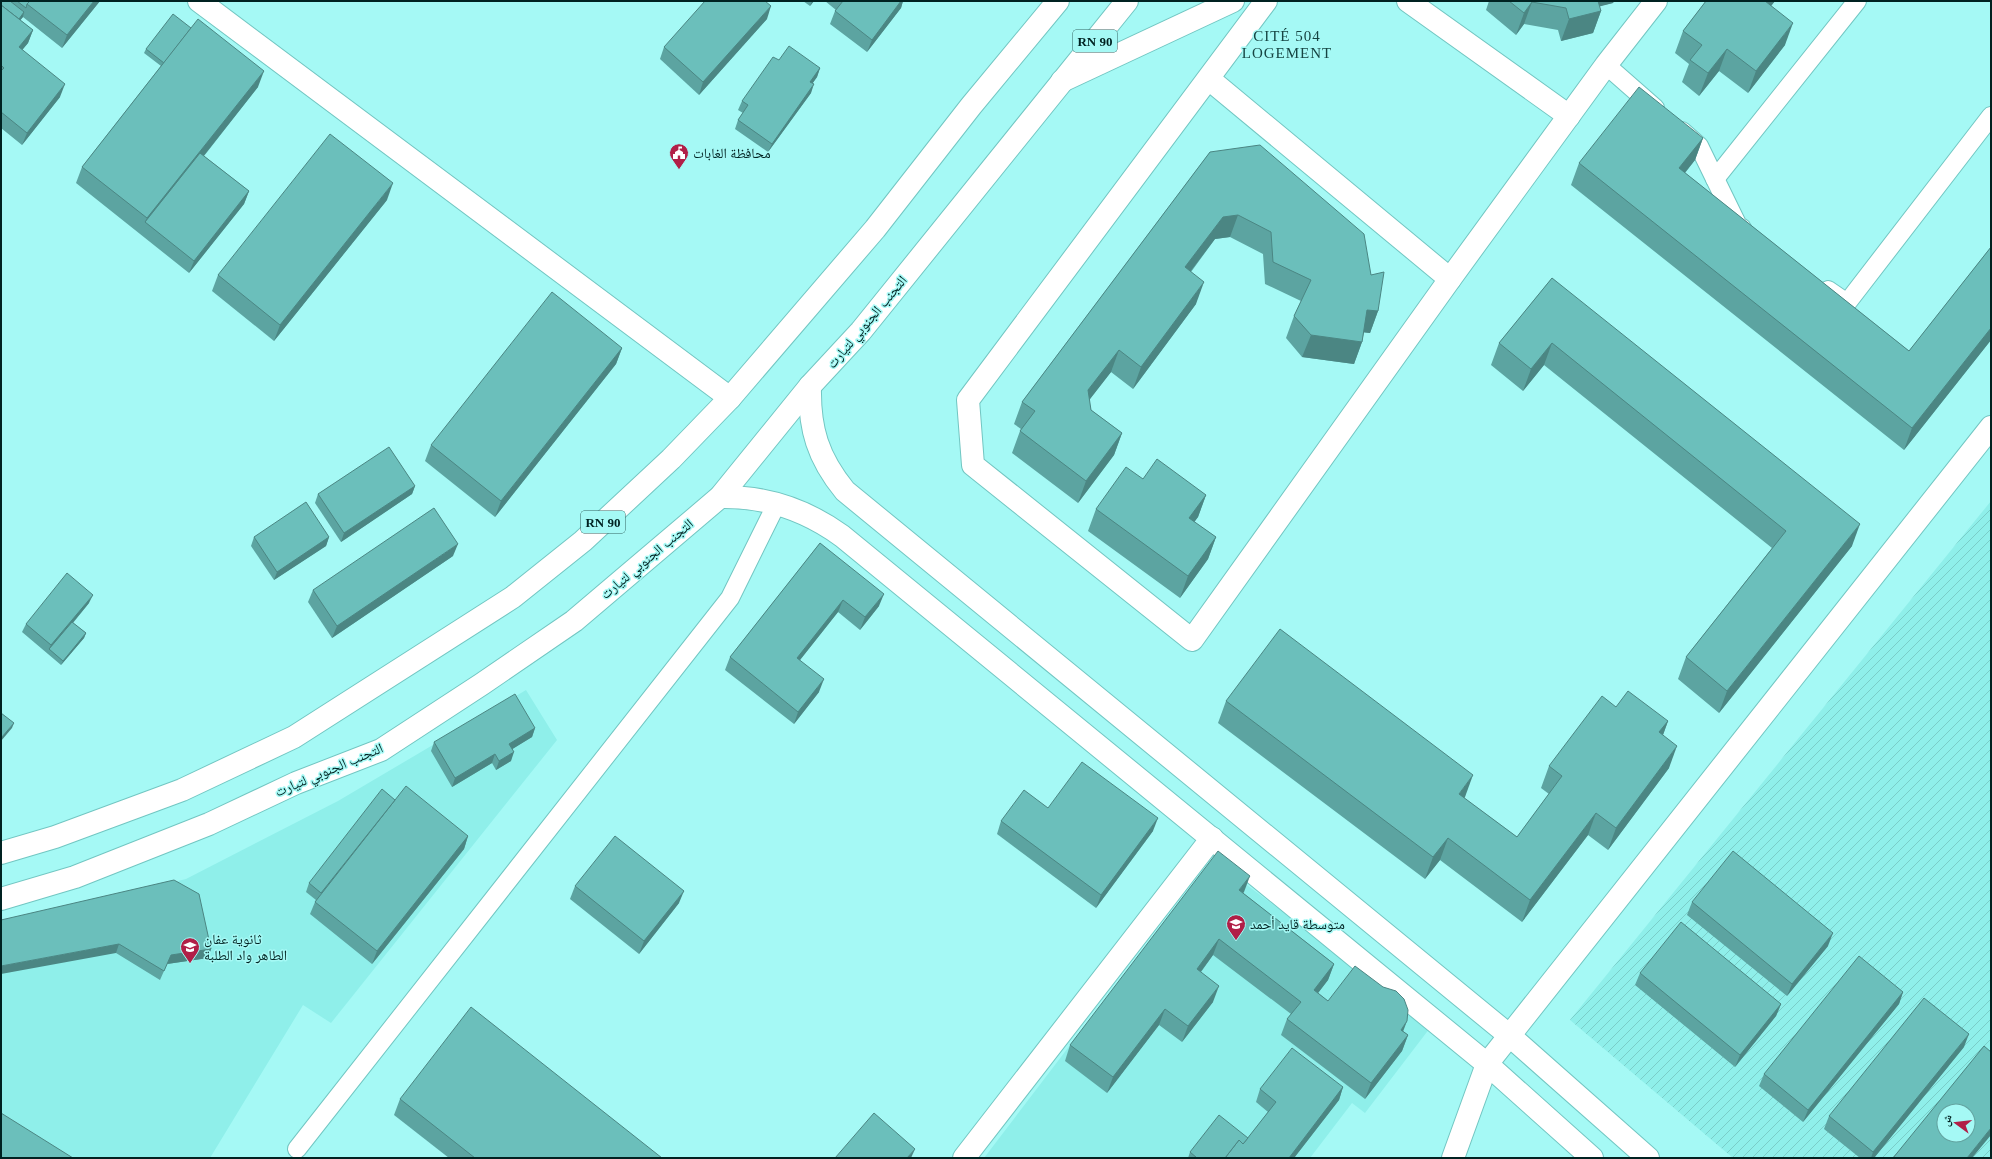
<svg xmlns="http://www.w3.org/2000/svg" width="1992" height="1159" font-family="'Times New Roman','Noto Naskh Arabic',serif">
	<defs>
		<pattern id="industrial-furrows" width="10" height="10" patternUnits="userSpaceOnUse"><rect width="10" height="10" fill="#8fefea"/><path d="M-1 1l2-2M0 10L10 0M9 11l2-2" fill="none" stroke="#7acdc8"/></pattern>
	</defs>
	<rect width="100%" height="100%" fill="#a5f9f5"/>
	<g fill="#8fefea">
		<path d="M526,690L557,740L331,1023L303,1005L210,1158H1V923L186,879L338,801Z"/>
		<path d="M1212,859L1433,1024L1365,1113L1352,1103L1310,1158H984Z"/>
	</g>
	<path fill="url(#industrial-furrows)" fill-rule="evenodd" d="M1991,501V1158H1733L1570,1020ZM1944,1111H1968V1135H1944Z"/>
	<g fill="none" stroke-linecap="round" stroke-linejoin="round">
		<defs>
			<g id="service">
				<path d="M1606,65L1655,108"/>
				<path d="M1682,131L1699,146L1738,226L1742,228"/>
				<path d="M1715,179L1857,1"/>
				<path d="M1828,290L1847,303L1991,116"/>
				<path d="M297,1149L730,598L777,503"/>
			</g>
			<g id="minor">
				<path d="M199,1L730,398"/>
				<path d="M1266,1L968,400L973,465L1192,640L1450,279L1606,65L1656,1"/>
				<path d="M1408,1L1569,116"/>
				<path d="M1209,79L1450,279"/>
				<path d="M1062,81L1233,1"/>
				<path d="M810,386C809,429 818,458 845,491L1510,1036L1648,1158"/>
				<path d="M720,497C766,496 805,509 842,536L1487,1064L1592,1158"/>
				<path d="M964,1158L1212,838"/>
				<path d="M1453,1158L1487,1064L1991,427"/>
			</g>
			<g id="trunk">
				<path d="M1,853L55,837L182,790L294,737L513,597L583,541L671,459L730,398L875,229L971,106L1058,1"/>
				<path d="M1,899L75,877L209,824L296,783L381,750L482,684L574,621L720,497L810,386L861,331L1127,1"/>
			</g>
		</defs>
		<use href="#service" stroke="#72c6c2" stroke-width="20"/>
		<use href="#minor" stroke="#72c6c2" stroke-width="24"/>
		<use href="#trunk" stroke="#72c6c2" stroke-width="24"/>
		<use href="#service" stroke="#fff" stroke-width="18"/>
		<use href="#minor" stroke="#fff" stroke-width="22"/>
		<use href="#trunk" stroke="#fff" stroke-width="22"/>
	</g>
	<g fill="#5ca4a1">
		<path d="M1,1H100L62,48L23,17L20,20L33,30L28,43L22,50L60,97L22,145L1,128Z"/>
		<path d="M803,1H814L810,6Z"/>
		<path d="M825,1H903L901,8L867,52L830,24L835,11L836,10Z"/>
		<path d="M1489,1H1614L1613,3L1599,6L1601,11L1593,33L1561,41L1558,30L1524,24L1516,35L1486,10Z"/>
		<path d="M1706,1H1775L1771,6L1785,45L1748,93L1719,71L1699,96L1682,82L1689,64L1675,53L1683,31Z"/>
		<path d="M767,19L699,95L660,59L664,47Z"/>
		<path d="M146,49L258,87L204,156L249,191L244,204L189,273L76,183L82,167L161,66L144,53Z"/>
		<path d="M779,60L820,68L817,77L812,84L811,93L768,152L735,129L738,120L743,113L738,110L742,101Z"/>
		<path d="M1703,138L1695,160L1685,173L1909,351L1991,247V340L1904,450L1571,185L1579,163Z"/>
		<path d="M1210,152L1371,275L1378,311L1370,333L1364,332L1362,342L1354,364L1302,357L1286,338L1294,316L1301,301L1265,284L1263,254L1230,237L1215,239L1191,272L1196,304L1133,389L1111,372L1089,400L1091,410L1122,433L1114,455L1078,503L1012,453L1020,431L1021,429L1014,424L1022,402Z"/>
		<path d="M387,200L274,341L212,291L218,275Z"/>
		<path d="M1552,278L1852,546L1719,713L1678,679L1686,657L1772,548L1544,365L1523,391L1491,365L1499,343Z"/>
		<path d="M622,348L616,364L495,517L425,461L431,445Z"/>
		<path d="M1143,479L1206,495L1198,517L1194,522L1216,537L1208,559L1180,598L1088,531L1096,509Z"/>
		<path d="M415,486L412,494L341,542L315,503L318,494Z"/>
		<path d="M254,537H329L326,546L274,580L251,546Z"/>
		<path d="M820,543L879,606L860,630L838,612L800,660L819,692L794,724L725,670L730,657Z"/>
		<path d="M453,556L332,638L308,602L313,590Z"/>
		<path d="M89,603L73,623L86,633L84,638L61,665L22,632L26,624Z"/>
		<path d="M1226,701L1465,797L1464,798L1517,837L1549,794L1541,788L1549,766L1616,707L1668,721L1663,735L1669,768L1608,850L1588,835L1522,922L1440,860L1425,879L1218,723Z"/>
		<path d="M535,728L532,737L512,749L511,761L496,770L492,763L452,787L431,751L434,742Z"/>
		<path d="M395,800L468,836L464,849L372,964L310,914L315,902L316,900L306,892L309,883Z"/>
		<path d="M1048,808L1153,831L1096,908L997,834L1001,821Z"/>
		<path d="M575,886L679,903L639,954L570,899Z"/>
		<path d="M1244,892L1243,893L1334,964L1328,980L1318,993L1328,1001L1403,1031L1408,1035L1402,1051L1365,1099L1281,1035L1287,1019L1291,1014L1213,955L1201,972L1213,1002L1182,1042L1159,1025L1107,1093L1065,1061L1070,1045Z"/>
		<path d="M1692,902L1828,946L1787,996L1687,915Z"/>
		<path d="M1,920L211,949L208,958L167,964L160,980L116,953Z"/>
		<path d="M1640,973L1781,1004L1776,1016L1735,1067L1635,985Z"/>
		<path d="M1903,992L1899,1004L1803,1122L1759,1086L1764,1074Z"/>
		<path d="M1964,1047L1874,1158H1860L1824,1129L1829,1116Z"/>
		<path d="M1343,1087L1339,1100L1294,1158H1188L1190,1152L1248,1138L1268,1112L1256,1102L1260,1089Z"/>
		<path d="M400,1099L662,1158H449L394,1115Z"/>
	</g>
	<g fill="#4b8683">
		<path d="M94,1H100L62,48L67,35Z"/>
		<path d="M812,1H814L810,6Z"/>
		<path d="M901,1H903L901,8L867,52L872,40Z"/>
		<path d="M1590,1H1614L1613,3L1586,10Z"/>
		<path d="M1766,1H1775L1757,23Z"/>
		<path d="M1532,2L1524,24L1516,35L1524,13Z"/>
		<path d="M771,6L767,19L699,95L703,82Z"/>
		<path d="M1601,11L1593,33L1561,41L1569,19Z"/>
		<path d="M24,12L23,17L12,30L14,26Z"/>
		<path d="M1793,23L1785,45L1748,93L1756,71Z"/>
		<path d="M33,30L28,43L14,60L19,47Z"/>
		<path d="M1727,49L1719,71L1699,96L1708,73Z"/>
		<path d="M820,68L817,77L807,91L810,82Z"/>
		<path d="M264,71L258,87L149,225L145,222L147,218Z"/>
		<path d="M65,84L60,97L22,145L27,133Z"/>
		<path d="M814,84L811,93L768,152L772,144Z"/>
		<path d="M1703,138L1695,160L1671,190L1679,168Z"/>
		<path d="M393,183L387,200L274,341L280,325Z"/>
		<path d="M249,191L244,204L189,273L194,261Z"/>
		<path d="M1238,215L1230,237L1215,239L1177,289L1185,267L1223,217Z"/>
		<path d="M1204,282L1196,304L1133,389L1141,367Z"/>
		<path d="M1367,310L1378,311L1370,333L1359,332Z"/>
		<path d="M1991,328V340L1904,450L1912,428Z"/>
		<path d="M1311,335L1362,342L1354,364L1302,357Z"/>
		<path d="M1552,343L1544,365L1523,391L1531,369Z"/>
		<path d="M622,348L616,364L495,517L501,501Z"/>
		<path d="M1119,350L1111,372L1080,412L1088,390Z"/>
		<path d="M1122,433L1114,455L1078,503L1086,481Z"/>
		<path d="M415,486L412,494L341,542L344,533Z"/>
		<path d="M1206,495L1198,517L1181,540L1189,518Z"/>
		<path d="M1860,524L1852,546L1719,713L1727,691Z"/>
		<path d="M329,537L326,546L274,580L277,572Z"/>
		<path d="M1216,537L1208,559L1180,598L1188,576Z"/>
		<path d="M458,544L453,556L332,638L337,626Z"/>
		<path d="M884,594L879,606L860,630L865,617Z"/>
		<path d="M93,595L89,603L50,650L49,649L51,645Z"/>
		<path d="M843,600L838,612L792,670L797,658Z"/>
		<path d="M86,633L84,638L61,665L63,661Z"/>
		<path d="M824,679L819,692L794,724L798,712Z"/>
		<path d="M1668,721L1660,743L1659,732Z"/>
		<path d="M14,723L12,728L1,741V738Z"/>
		<path d="M535,728L532,737L506,753L509,744Z"/>
		<path d="M1677,746L1669,768L1608,850L1616,828Z"/>
		<path d="M514,752L511,761L496,770L499,761Z"/>
		<path d="M495,754L492,763L452,787L455,778Z"/>
		<path d="M1473,775L1465,797L1451,816L1459,794Z"/>
		<path d="M1596,813L1588,835L1522,922L1530,900Z"/>
		<path d="M1158,818L1153,831L1096,908L1101,895Z"/>
		<path d="M468,836L464,849L372,964L377,951Z"/>
		<path d="M1448,838L1440,860L1425,879L1433,857Z"/>
		<path d="M1250,876L1244,892L1233,907L1239,890Z"/>
		<path d="M684,891L679,903L639,954L644,941Z"/>
		<path d="M1833,933L1828,946L1787,996L1792,984Z"/>
		<path d="M1219,939L1213,955L1191,985L1197,969Z"/>
		<path d="M119,944L116,953L1,974V966Z"/>
		<path d="M211,949L208,958L167,964L160,980L171,955Z"/>
		<path d="M1334,964L1328,980L1308,1006L1314,990Z"/>
		<path d="M1219,986L1213,1002L1182,1042L1188,1026Z"/>
		<path d="M1903,992L1899,1004L1803,1122L1808,1110Z"/>
		<path d="M1781,1004L1776,1016L1735,1067L1740,1055Z"/>
		<path d="M1165,1009L1159,1025L1107,1093L1113,1077Z"/>
		<path d="M1407,1021L1401,1037V1030Z"/>
		<path d="M1969,1034L1964,1047L1874,1158H1871L1873,1152Z"/>
		<path d="M1408,1035L1402,1051L1365,1099L1371,1083Z"/>
		<path d="M1343,1087L1339,1100L1294,1158H1289Z"/>
		<path d="M1991,1128V1135L1972,1158H1967Z"/>
		<path d="M915,1149L911,1158H907Z"/>
	</g>
	<g fill="#6bbfbb" stroke="#4b8683" fill-rule="evenodd">
		<path d="M1,1H10L24,12L19,19L1,5Z"/>
		<path d="M17,1H30L27,4L26,8Z"/>
		<path d="M30,1H94L67,35L27,4Z"/>
		<path d="M705,1H765L771,6L703,82L664,47Z"/>
		<path d="M843,1H901L872,40L835,11Z"/>
		<path d="M1509,1H1598L1601,11L1569,19L1566,8L1532,2L1524,13Z"/>
		<path d="M1706,1H1766H1765L1793,23L1756,71L1727,49L1708,73L1690,60L1702,45L1683,31Z"/>
		<path d="M1,5L33,30L19,47L65,84L27,133L1,112V71L4,68L1,65Z"/>
		<path d="M173,14L191,28L164,63L146,49Z"/>
		<path d="M198,19L264,71L147,218L82,167Z"/>
		<path d="M789,46L820,68L810,82L814,84L772,144L738,120L748,105L742,101L773,57L779,60Z"/>
		<path d="M1639,87L1703,138L1679,168L1909,351L1991,247V328L1912,428L1579,163Z"/>
		<path d="M330,134L393,183L280,325L218,275Z"/>
		<path d="M1260,145L1364,234L1371,275L1384,272L1378,311L1367,310L1362,342L1311,335L1294,316L1311,280L1273,262L1271,232L1238,215L1223,217L1185,267L1204,282L1141,367L1119,350L1088,390L1091,410L1122,433L1086,481L1020,431L1035,411L1022,402L1210,152Z"/>
		<path d="M200,153L249,191L194,261L145,222Z"/>
		<path d="M1552,278L1860,524L1727,691L1686,657L1786,531L1552,343L1531,369L1499,343Z"/>
		<path d="M552,292L622,348L501,501L431,445Z"/>
		<path d="M389,447L415,486L344,533L318,494Z"/>
		<path d="M1157,459L1206,495L1189,518L1216,537L1188,576L1096,509L1126,467L1143,479Z"/>
		<path d="M306,502L329,537L277,572L254,537Z"/>
		<path d="M434,508L458,544L337,626L313,590Z"/>
		<path d="M820,543L884,594L865,617L843,600L797,658L824,679L798,712L730,657Z"/>
		<path d="M67,573L93,595L51,645L26,624Z"/>
		<path d="M72,622L86,633L63,661L49,649Z"/>
		<path d="M1280,629L1473,775L1459,794L1517,837L1562,776L1549,766L1602,696L1616,707L1628,691L1668,721L1659,732L1677,746L1616,828L1596,813L1530,900L1448,838L1433,857L1226,701Z"/>
		<path d="M515,694L535,728L509,744L514,752L499,761L495,754L455,778L434,742Z"/>
		<path d="M1,713L14,723L1,738Z"/>
		<path d="M1082,762L1158,818L1101,895L1001,821L1024,790L1048,808Z"/>
		<path d="M406,786L468,836L377,951L315,902Z"/>
		<path d="M382,789L395,800L321,893L309,883Z"/>
		<path d="M615,836L684,891L644,941L575,886Z"/>
		<path d="M1218,851L1250,876L1239,890L1334,964L1314,990L1328,1001L1355,966L1383,987L1396,991L1404,999L1408,1010L1407,1021L1401,1030L1408,1035L1371,1083L1287,1019L1301,1002L1219,939L1197,969L1219,986L1188,1026L1165,1009L1113,1077L1070,1045Z"/>
		<path d="M1733,851L1833,933L1792,984L1692,902Z"/>
		<path d="M174,880L199,894L211,949L171,955L164,971L119,944L1,966V920Z"/>
		<path d="M1681,922L1781,1004L1740,1055L1640,973Z"/>
		<path d="M1859,956L1903,992L1808,1110L1764,1074Z"/>
		<path d="M1924,998L1969,1034L1873,1152L1829,1116Z"/>
		<path d="M471,1007L662,1158H475L400,1099Z"/>
		<path d="M1984,1046L1991,1052V1128L1967,1158H1893ZM1944,1111H1968V1135H1944Z"/>
		<path d="M1292,1048L1343,1087L1289,1158H1225L1239,1140L1243,1144L1276,1102L1260,1089Z"/>
		<path d="M1,1113L73,1158H1Z"/>
		<path d="M874,1113L915,1149L907,1158H835Z"/>
		<path d="M1219,1115L1248,1138L1243,1144L1239,1140L1225,1158H1197L1190,1152Z"/>
	</g>
	<defs>
		<symbol id="civic-pin" viewBox="-11 -11 22 30"><path d="M0 17L-7.5 6A9.5 9.5 0 1 1 7.5 6Z" fill="#b11f47" stroke="#a5f9f5"/><path d="M-.6-6.5H3V-4.5H.6V-3L4-1V1h2V6H-6V1h2V-1L-.6-3ZM-1.2 2.5V6h2.4V2.5Z" fill="#fff"/></symbol>
		<symbol id="school-pin" viewBox="-11 -11 22 30"><path d="M0 17L-7.5 6A9.5 9.5 0 1 1 7.5 6Z" fill="#b11f47" stroke="#a5f9f5"/><path d="M0-5L7-2L0 1L-7-2ZM-4 1L0 2.5L4 1V4Q0 6-4 4Z" fill="#fff"/></symbol>
	</defs>
	<g fill-rule="evenodd">
		<use href="#civic-pin" x="668" y="142" width="22" height="30"/>
		<use href="#school-pin" x="1225" y="913" width="22" height="30"/>
		<use href="#school-pin" x="179" y="936" width="22" height="30"/>
	</g>
	<g text-anchor="middle" dominant-baseline="central" stroke-width="3" stroke-linejoin="round" paint-order="stroke">
		<g fill="#a5f9f5" stroke="#326261" stroke-width="1">
			<rect x="1073" y="30" width="44" height="22" rx="3"/>
			<rect x="581" y="511" width="44" height="22" rx="3"/>
		</g>
		<g font-size="13" font-weight="bold" fill="#002221">
			<text x="1095" y="41">RN 90</text>
			<text x="603" y="522">RN 90</text>
		</g>
		<g font-size="14" fill="#002221" stroke="#a5f9f5" text-anchor="start">
			<text x="693" y="153">محافظة الغابات</text>
			<text x="1250" y="924">متوسطة قايد أحمد</text>
			<text x="204" y="939">ثانوية عفان<tspan x="204" dy="16">الطاهر واد الطلبة</tspan></text>
		</g>
		<g font-size="14" fill="#002221" stroke="#a5f9f5">
			<text transform="translate(867 322) rotate(-50)">التجنب الجنوبي لتيارت</text>
			<text transform="translate(647 559) rotate(-40)">التجنب الجنوبي لتيارت</text>
			<text transform="translate(329 770) rotate(-23)">التجنب الجنوبي لتيارت</text>
		</g>
		<g font-size="15" letter-spacing="1" fill="#164442" stroke="#a5f9f5">
			<text x="1287" y="36">CITÉ 504<tspan x="1287" dy="17">LOGEMENT</tspan></text>
		</g>
	</g>
	<rect width="1992" height="1159" fill="none" stroke="#002221" stroke-width="4"/>
	<g transform="translate(1956 1123) rotate(285)"><circle r="19" fill="#a5f9f5" stroke="#63a3a0"/>
	<path d="M0-3L7 15L0 10L-7 15Z" fill="#b11f47"/>
	<text y="-6" font-size="11" font-weight="bold" text-anchor="middle" fill="#002221">ش</text>
	</g>
</svg>
